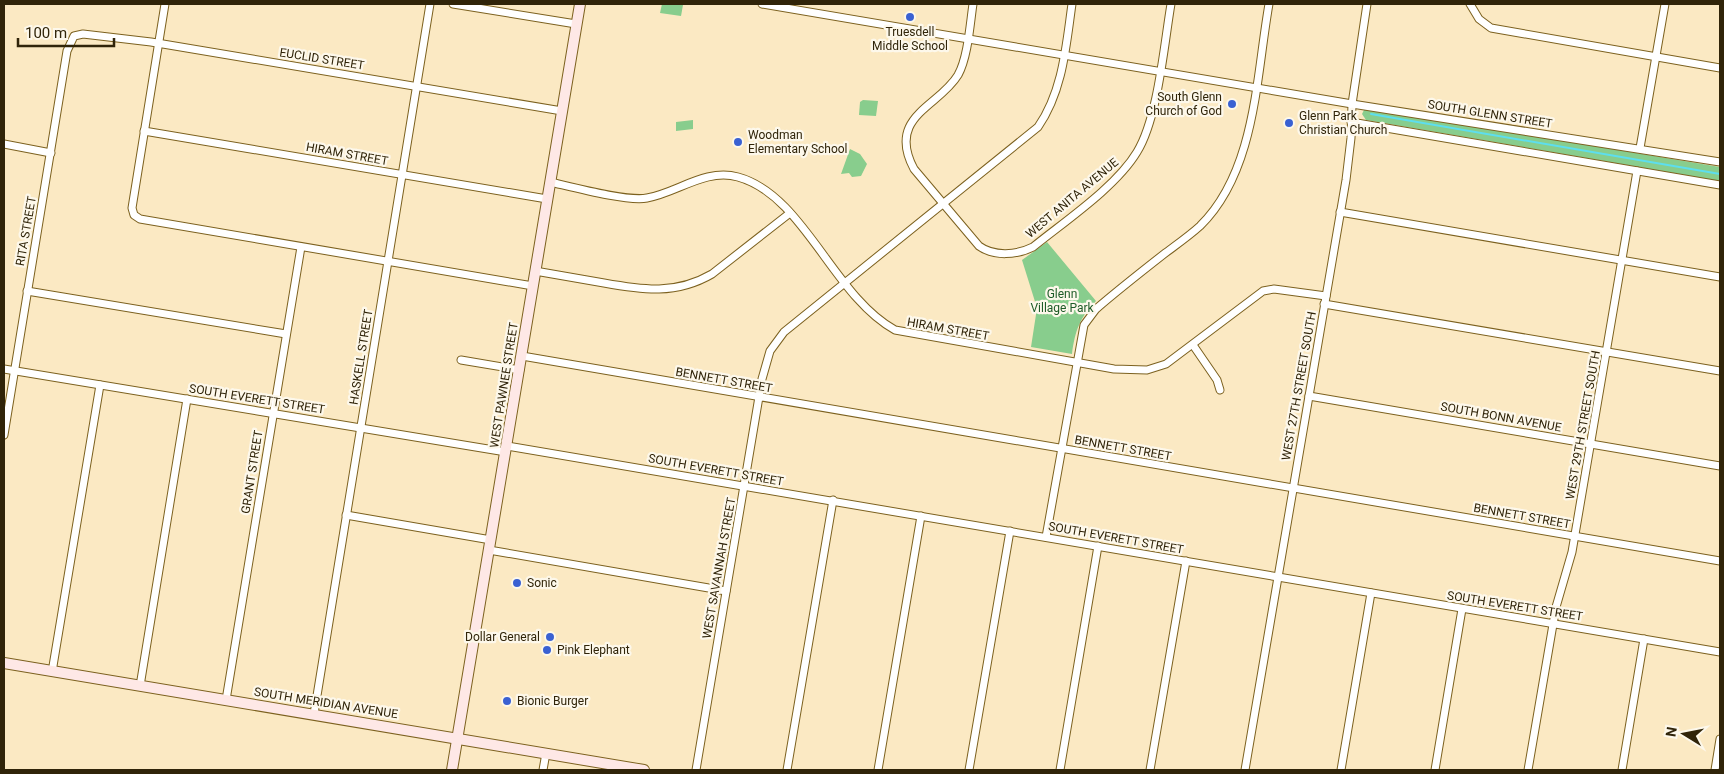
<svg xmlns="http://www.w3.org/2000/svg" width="1724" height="774" font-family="Roboto,sans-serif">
	<rect width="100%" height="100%" fill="#fbe9c3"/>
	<g fill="#88cd8d">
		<path d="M662,4L683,5L681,16L660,13Z"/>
		<path d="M863,100L878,101L876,116L859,115L860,102Z"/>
		<path d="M1368,108L1720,167V181L1366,120L1362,114L1364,110Z"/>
		<path d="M693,120V129L676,131V122Z"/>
		<path d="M850,149L860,154L867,164L861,176L852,177L849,173L841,174Z"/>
		<path d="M1047,242L1096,301C1080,317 1075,331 1072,354L1031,347L1037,308L1022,260Z"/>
	</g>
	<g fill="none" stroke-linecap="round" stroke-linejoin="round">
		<path stroke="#5ddeee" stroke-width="2" d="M1371,114L1720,174"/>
		<defs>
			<g id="street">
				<path d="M165,4L132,208L134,215L140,219L533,286"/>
				<path d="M453,4L576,24"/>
				<path d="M762,4L1352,104L1720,162"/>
				<path d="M973,4C970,24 968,57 958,75C939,107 886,116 914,169L979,246C994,257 1017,255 1033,247C1065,221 1116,187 1137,152C1158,118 1164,45 1171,4"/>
				<path d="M1470,4L1479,19L1491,28L1720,68"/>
				<path d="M1351,122L1720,185"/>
				<path d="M144,131L547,199"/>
				<path d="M4,144L51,153"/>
				<path d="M1640,148L1665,4"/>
				<path d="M550,182C572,187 628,202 647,198C677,193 705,168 738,177C804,195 833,296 895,330L1114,369L1147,370L1166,364L1263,291L1274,289L1326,296"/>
				<path d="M1340,212L1720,277"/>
				<path d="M535,271C558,275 581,279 604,283C643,290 676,295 712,274L790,213"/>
				<path d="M27,291L286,334"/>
				<path d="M1324,304L1720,371"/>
				<path d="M1193,345L1217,380L1220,390"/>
				<path d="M522,356L1720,561"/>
				<path d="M461,360L520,370"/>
				<path d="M4,369L506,452"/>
				<path d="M1309,396L1720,466"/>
				<path d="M4,435L67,51L74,36L83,34L151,42L562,111"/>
				<path d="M507,446L1720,652"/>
				<path d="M346,515L491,540"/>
				<path d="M1046,537L1084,325L1096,309C1118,290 1141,272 1164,254C1176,245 1189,236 1200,226C1256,171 1256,77 1269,4"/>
				<path d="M489,550L726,591"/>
				<path d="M52,672L100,385"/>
				<path d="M140,686L187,399"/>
				<path d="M226,700L301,247"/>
				<path d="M314,714L430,4"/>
				<path d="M543,770L546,753"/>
				<path d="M696,770L762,379L770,351L784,332L1038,127C1063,91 1066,46 1072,4"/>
				<path d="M787,770L833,500"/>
				<path d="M878,770L921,516"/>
				<path d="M969,770L1010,531"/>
				<path d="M1060,770L1098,546"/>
				<path d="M1150,770L1186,561"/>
				<path d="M1245,770L1346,180L1351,138L1352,104L1367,4"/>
				<path d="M1341,770L1371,593"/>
				<path d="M1435,770L1462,609"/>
				<path d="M1528,770L1556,607L1572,552L1637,171"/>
				<path d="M1622,770L1644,639"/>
				<path d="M1715,770L1720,739"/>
			</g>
			<g id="secondary">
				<path d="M4,663L644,770"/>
				<path d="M452,770L580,4"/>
			</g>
		</defs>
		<use href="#street" stroke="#7c611f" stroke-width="9"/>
		<use href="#secondary" stroke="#7c611f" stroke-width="12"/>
		<use href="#street" stroke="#fff" stroke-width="7"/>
		<use href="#secondary" stroke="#fee8e6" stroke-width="10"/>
	</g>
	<g fill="#3a61d2" stroke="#fdf8eb" stroke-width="2">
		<circle cx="910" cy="17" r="5"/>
		<circle cx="1232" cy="104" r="5"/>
		<circle cx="1289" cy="123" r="5"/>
		<circle cx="738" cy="142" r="5"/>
		<circle cx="517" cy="583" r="5"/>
		<circle cx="550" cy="637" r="5"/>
		<circle cx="547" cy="650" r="5"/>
		<circle cx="507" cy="701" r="5"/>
	</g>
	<g text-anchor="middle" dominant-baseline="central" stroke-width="4.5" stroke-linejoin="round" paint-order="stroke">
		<g font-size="12" fill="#302409" stroke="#fdf8eb" text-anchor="start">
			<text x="910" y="32" text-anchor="middle">Truesdell<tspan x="910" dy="14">Middle School</tspan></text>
			<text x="1222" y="97" text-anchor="end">South Glenn<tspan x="1222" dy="14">Church of God</tspan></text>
			<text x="1299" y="116">Glenn Park<tspan x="1299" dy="14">Christian Church</tspan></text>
			<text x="748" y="135">Woodman<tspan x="748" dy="14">Elementary School</tspan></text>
			<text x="527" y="583">Sonic</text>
			<text x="540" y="637" text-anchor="end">Dollar General</text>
			<text x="557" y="650">Pink Elephant</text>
			<text x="517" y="701">Bionic Burger</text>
		</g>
		<g font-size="12" fill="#302409" stroke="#fdf8eb">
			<text transform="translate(322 59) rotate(9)">EUCLID STREET</text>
			<text transform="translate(1490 114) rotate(9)">SOUTH GLENN STREET</text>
			<text transform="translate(347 154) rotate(10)">HIRAM STREET</text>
			<text transform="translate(1072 198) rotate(-40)">WEST ANITA AVENUE</text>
			<text transform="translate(26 231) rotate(-80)">RITA STREET</text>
			<text transform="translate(948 329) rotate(10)">HIRAM STREET</text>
			<text transform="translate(361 357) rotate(-81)">HASKELL STREET</text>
			<text transform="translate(724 380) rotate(10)">BENNETT STREET</text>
			<text transform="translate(504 385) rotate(-81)">WEST PAWNEE STREET</text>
			<text transform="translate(1299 386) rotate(-80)">WEST 27TH STREET SOUTH</text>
			<text transform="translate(257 399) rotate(9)">SOUTH EVERETT STREET</text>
			<text transform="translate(1501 417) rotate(10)">SOUTH BONN AVENUE</text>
			<text transform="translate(1583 425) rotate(-80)">WEST 29TH STREET SOUTH</text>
			<text transform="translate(1123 448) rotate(10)">BENNETT STREET</text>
			<text transform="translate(716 470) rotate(10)">SOUTH EVERETT STREET</text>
			<text transform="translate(252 472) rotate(-81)">GRANT STREET</text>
			<text transform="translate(1522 516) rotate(10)">BENNETT STREET</text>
			<text transform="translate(1116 538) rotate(10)">SOUTH EVERETT STREET</text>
			<text transform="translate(719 568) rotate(-80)">WEST SAVANNAH STREET</text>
			<text transform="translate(1515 606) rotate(9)">SOUTH EVERETT STREET</text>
			<text transform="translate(326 703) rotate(9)">SOUTH MERIDIAN AVENUE</text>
		</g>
		<g font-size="12" fill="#1e5c28" stroke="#fdf8eb">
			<text x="1062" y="294">Glenn<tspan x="1062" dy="14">Village Park</tspan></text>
		</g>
	</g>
	<rect width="1724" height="774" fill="none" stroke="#302409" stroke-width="10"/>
	<g transform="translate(1684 734) rotate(280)" stroke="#fdf8eb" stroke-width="4" paint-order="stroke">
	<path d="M0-4L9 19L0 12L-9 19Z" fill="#302409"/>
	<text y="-8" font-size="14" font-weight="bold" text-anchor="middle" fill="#302409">N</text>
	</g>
	<path d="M18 38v8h96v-8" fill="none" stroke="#302409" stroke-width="2.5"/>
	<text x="25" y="38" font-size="15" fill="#302409" stroke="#fdf8eb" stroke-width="4" paint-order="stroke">100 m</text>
</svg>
